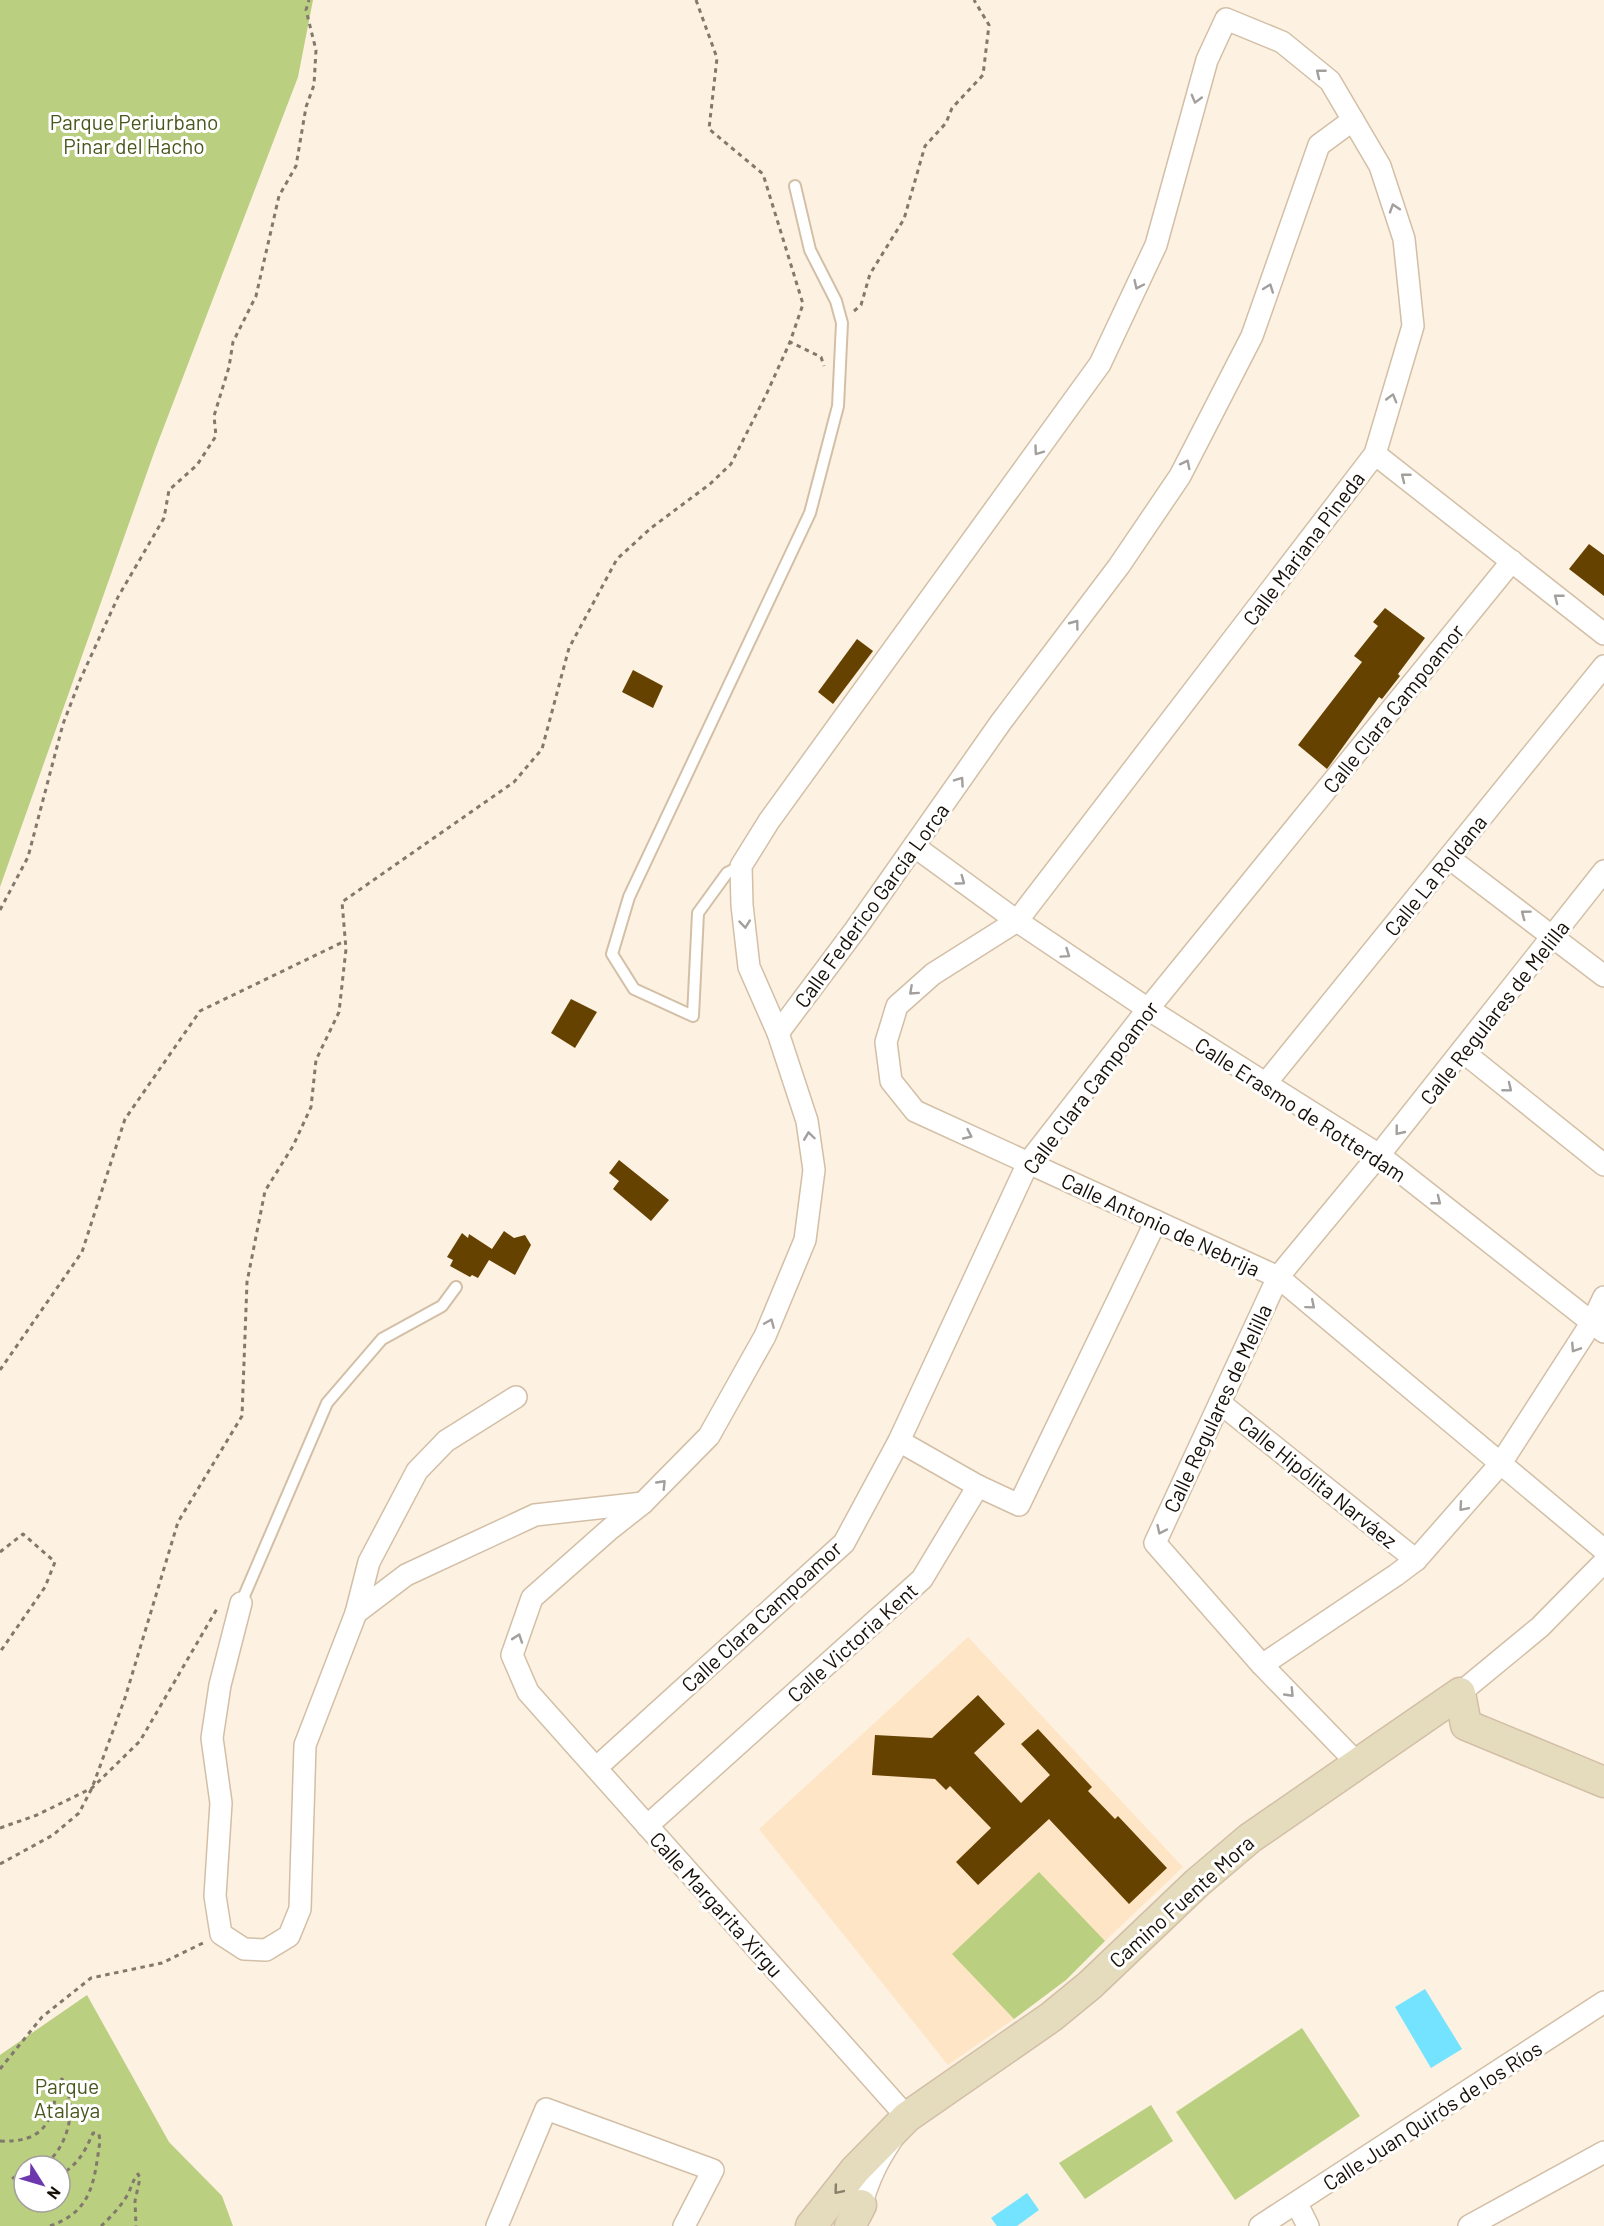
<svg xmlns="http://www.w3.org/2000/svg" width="1604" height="2226" font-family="Barlow,sans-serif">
	<rect width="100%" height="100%" fill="#fdf1e2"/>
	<path fill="#fee5c5" d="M968,1637L1183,1867L1105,1941L1014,2019L948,2065L759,1829Z"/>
	<g fill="#bacf80" fill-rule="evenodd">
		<path d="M0,0H313L298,77L155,450L0,887Z"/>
		<path d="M1039,1872L1105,1941L1066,1980L1014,2019L952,1954Z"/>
		<path d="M87,1995L169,2142L222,2196L233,2226H0V2055ZM24,2166H60V2202H24Z"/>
		<path d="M1302,2028L1360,2116L1235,2200L1176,2112Z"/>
		<path d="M1151,2105L1173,2141L1085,2199L1059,2163Z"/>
	</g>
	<g fill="#73e3ff">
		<path d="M1425,1989L1462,2049L1431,2068L1395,2007Z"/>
		<path d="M1027,2193L1039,2210L1017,2226H997L991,2218Z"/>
	</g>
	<g fill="#664200">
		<path d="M1589,544L1604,555V596L1569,569Z"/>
		<path d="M1385,608L1425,638L1398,674L1400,676L1382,699L1379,697L1327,769L1298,745L1362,662L1354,656L1378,626L1373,622Z"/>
		<path d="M857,639L873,651L833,704L818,692Z"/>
		<path d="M633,670L663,686L653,708L622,692Z"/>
		<path d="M571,999L597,1012L575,1048L551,1033Z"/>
		<path d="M619,1160L669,1200L651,1221L613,1189L619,1181L609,1173Z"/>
		<path d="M504,1231L514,1238L525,1235L531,1245L515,1275L489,1260L478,1278L472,1275L470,1277L450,1266L453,1260L447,1257L462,1233L468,1238L469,1234L492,1249Z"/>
		<path d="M978,1695L1005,1724L974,1753L1021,1803L1050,1775L1021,1744L1038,1729L1092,1787L1088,1791L1115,1819L1118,1816L1167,1868L1129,1904L1049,1819L978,1885L956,1862L991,1828L950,1786L946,1790L935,1779L872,1775L875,1735L932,1738Z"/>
	</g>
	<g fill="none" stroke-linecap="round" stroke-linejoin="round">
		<defs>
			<g id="lane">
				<path d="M741,866L727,873L698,913L693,1016L634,989L612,954L629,897L810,513L838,406L842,323L836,301L810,250L795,186"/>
				<path d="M241,1603L327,1403L382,1339L442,1306L456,1287"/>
			</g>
			<g id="street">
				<path d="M1375,454L1604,634"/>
				<path d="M914,846L1017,921L933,974L897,1006L886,1042L891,1081L915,1111L1278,1277L1604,1550"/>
				<path d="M1449,858L1604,976"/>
				<path d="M778,1033L855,930L1001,722L1119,566L1180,476L1252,336L1319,145L1353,120"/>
				<path d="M1462,1051L1604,1165"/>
				<path d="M1266,1083L1604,666"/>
				<path d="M1220,1403L1416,1560"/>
				<path d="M899,1441L978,1486"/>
				<path d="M241,1603L220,1685L212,1738L221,1803L215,1896L221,1934L244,1949L266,1950L289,1936L300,1909L305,1745L356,1613L406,1575L535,1515L643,1503"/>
				<path d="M356,1613L369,1562L417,1471L446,1441L516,1397"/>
				<path d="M1262,1665L1396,1575L1416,1560L1501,1463L1592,1322L1604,1297"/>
				<path d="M1460,1693L1540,1627L1604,1562"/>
				<path d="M1358,1764L1262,1665L1155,1543L1278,1277L1379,1155L1604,871"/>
				<path d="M596,1768L844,1543L899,1441L1028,1163L1148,1009L1512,561"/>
				<path d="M647,1826L922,1579L978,1486L1019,1505L1156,1221"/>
				<path d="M1297,2204L1308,2226"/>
				<path d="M858,2219C867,2176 882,2153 907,2117L528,1692L512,1655L532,1598L610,1529L643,1503L709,1436L765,1336L805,1240L814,1170L807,1121L778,1033L749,967L742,905L741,866L769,821L1100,364L1156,245L1207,60L1226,19L1282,42L1330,81L1380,166L1404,239L1413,326L1375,454L1017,921L1148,1009L1379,1155L1604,1332"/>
				<path d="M497,2226L546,2109L713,2170L684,2226"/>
				<path d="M1260,2226L1604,2002"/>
				<path d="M1469,2226L1604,2152"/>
			</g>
			<g id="secondary">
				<path d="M811,2226L855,2170L907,2117L1051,2017L1090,1985L1197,1883L1250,1838L1460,1693L1466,1725L1604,1782"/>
				<path d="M850,2226L861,2205"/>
			</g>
		</defs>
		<use href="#lane" stroke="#d2bfa6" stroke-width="14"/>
		<use href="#street" stroke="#d2bfa6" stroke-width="24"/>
		<use href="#secondary" stroke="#d2bfa6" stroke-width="33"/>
		<g stroke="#82796d" stroke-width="3" stroke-dasharray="4.5 4.5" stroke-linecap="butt">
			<path d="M696,0L717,58L709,129L763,174L803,304L790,342L821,357L824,366"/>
			<path d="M854,311L861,305L870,274L904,219L925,146L946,123L952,108L983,75L989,25L974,0"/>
			<path d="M0,910L28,857L63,724L80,680L118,597L164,518L169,490L197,465L216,436L214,416L229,367L233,342L256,296L279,196L296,166L306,107L314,85L316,50L306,10L309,0"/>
			<path d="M0,1370L82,1252L125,1119L200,1011L345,941"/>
			<path d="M0,1552L23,1534L55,1562L45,1587L0,1652"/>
			<path d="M0,1828L37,1815L92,1788L140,1741L218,1607"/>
			<path d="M0,1864L53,1835L79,1813L92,1788L125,1698L178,1522L242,1416L247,1282L265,1191L293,1146L311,1107L316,1060L339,1012L346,949L342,902L514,782L542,749L569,648L617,559L651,528L710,484L731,464L766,395L790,342"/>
			<path d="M0,2069L42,2017L91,1978L162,1963L205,1942"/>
			<path d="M0,2141C43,2143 54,2122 57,2083L62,2079C79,2107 68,2148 43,2166"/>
			<path d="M24,2172L13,2178L24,2180"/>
			<path d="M50,2226C93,2211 94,2181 100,2141L99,2134L93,2133C84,2154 78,2163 60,2176"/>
			<path d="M101,2226C111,2217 123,2204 129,2192C132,2185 133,2180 138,2174L140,2178L135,2201L136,2226"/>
		</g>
		<use href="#lane" stroke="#fff" stroke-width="10"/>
		<use href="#street" stroke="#fff" stroke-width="21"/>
		<use href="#secondary" stroke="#e5dcbd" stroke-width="30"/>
	</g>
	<defs><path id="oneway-chevron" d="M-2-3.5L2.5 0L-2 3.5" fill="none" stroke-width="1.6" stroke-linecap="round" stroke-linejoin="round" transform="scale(1.5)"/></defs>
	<g stroke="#a29f9c">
		<use href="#oneway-chevron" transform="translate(1320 73) rotate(-141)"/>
		<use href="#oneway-chevron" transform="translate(1196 99) rotate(105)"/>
		<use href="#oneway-chevron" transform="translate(1394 208) rotate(-108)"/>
		<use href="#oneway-chevron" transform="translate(1138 285) rotate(115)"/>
		<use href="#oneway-chevron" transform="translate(1269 288) rotate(-70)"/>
		<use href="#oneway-chevron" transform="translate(1392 398) rotate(-74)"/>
		<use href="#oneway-chevron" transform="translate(1038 451) rotate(126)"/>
		<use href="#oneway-chevron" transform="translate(1186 464) rotate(-63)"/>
		<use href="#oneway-chevron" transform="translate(1405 477) rotate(-142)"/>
		<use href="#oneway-chevron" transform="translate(1558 598) rotate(-142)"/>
		<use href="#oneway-chevron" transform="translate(1075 624) rotate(-53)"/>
		<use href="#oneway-chevron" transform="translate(960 781) rotate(-55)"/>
		<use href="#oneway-chevron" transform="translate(961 881) rotate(36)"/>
		<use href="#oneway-chevron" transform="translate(1525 914) rotate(-143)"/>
		<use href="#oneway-chevron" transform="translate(745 924) rotate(84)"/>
		<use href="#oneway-chevron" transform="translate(1066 954) rotate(34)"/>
		<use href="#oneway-chevron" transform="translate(913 991) rotate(138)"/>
		<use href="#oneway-chevron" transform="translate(1508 1088) rotate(39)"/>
		<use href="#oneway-chevron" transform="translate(1399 1131) rotate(129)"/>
		<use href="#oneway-chevron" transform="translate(968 1135) rotate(25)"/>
		<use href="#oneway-chevron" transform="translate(809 1136) rotate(-98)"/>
		<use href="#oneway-chevron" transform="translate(1437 1201) rotate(38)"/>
		<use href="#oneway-chevron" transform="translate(1311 1305) rotate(40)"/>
		<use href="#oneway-chevron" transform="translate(770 1323) rotate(-67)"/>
		<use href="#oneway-chevron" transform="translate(1575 1348) rotate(123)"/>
		<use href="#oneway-chevron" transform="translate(662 1484) rotate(-46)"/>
		<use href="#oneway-chevron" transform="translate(1463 1507) rotate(131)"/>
		<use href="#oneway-chevron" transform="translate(1161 1530) rotate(115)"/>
		<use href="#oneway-chevron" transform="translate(518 1638) rotate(-71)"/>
		<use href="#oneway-chevron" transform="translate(1290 1693) rotate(46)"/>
	</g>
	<use stroke="#88806b" href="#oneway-chevron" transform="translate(838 2190) rotate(130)"/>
	<g text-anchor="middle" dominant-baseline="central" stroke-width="6" stroke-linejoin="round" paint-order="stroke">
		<g font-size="21" fill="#4a571d" stroke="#fff">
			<text x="134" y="121">Parque Periurbano<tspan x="134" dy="24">Pinar del Hacho</tspan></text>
			<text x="67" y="2085">Parque<tspan x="67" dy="24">Atalaya</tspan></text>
		</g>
		<g font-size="21" fill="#160f07" stroke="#fff">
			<text transform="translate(1303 548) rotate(-53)">Calle Mariana Pineda</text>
			<text transform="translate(1393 708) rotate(-51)">Calle Clara Campoamor</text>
			<text transform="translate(1435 875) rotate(-51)">Calle La Roldana</text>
			<text transform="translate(871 905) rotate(-54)">Calle Federico García Lorca</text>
			<text transform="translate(1494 1012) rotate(-52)">Calle Regulares de Melilla</text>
			<text transform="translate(1090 1087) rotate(-53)">Calle Clara Campoamor</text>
			<text transform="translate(1301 1109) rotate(33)">Calle Erasmo de Rotterdam</text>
			<text transform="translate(1161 1224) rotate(25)">Calle Antonio de Nebrija</text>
			<text transform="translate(1217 1408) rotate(-65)">Calle Regulares de Melilla</text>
			<text transform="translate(1318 1481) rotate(39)">Calle Hipólita Narváez</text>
			<text transform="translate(761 1616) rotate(-43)">Calle Clara Campoamor</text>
			<text transform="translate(852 1642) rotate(-42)">Calle Victoria Kent</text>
			<text transform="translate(1181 1901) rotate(-42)">Camino Fuente Mora</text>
			<text transform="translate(717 1904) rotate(48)">Calle Margarita Xirgu</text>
			<text transform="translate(1432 2115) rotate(-33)">Calle Juan Quirós de los Ríos</text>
		</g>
	</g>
	<g transform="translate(42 2184) rotate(127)"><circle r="28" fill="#ffffff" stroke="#a29f9c" stroke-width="1.5"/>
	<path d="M0-4.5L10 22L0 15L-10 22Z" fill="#6d37ae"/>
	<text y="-9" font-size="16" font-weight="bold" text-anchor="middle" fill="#160f07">N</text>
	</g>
</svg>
